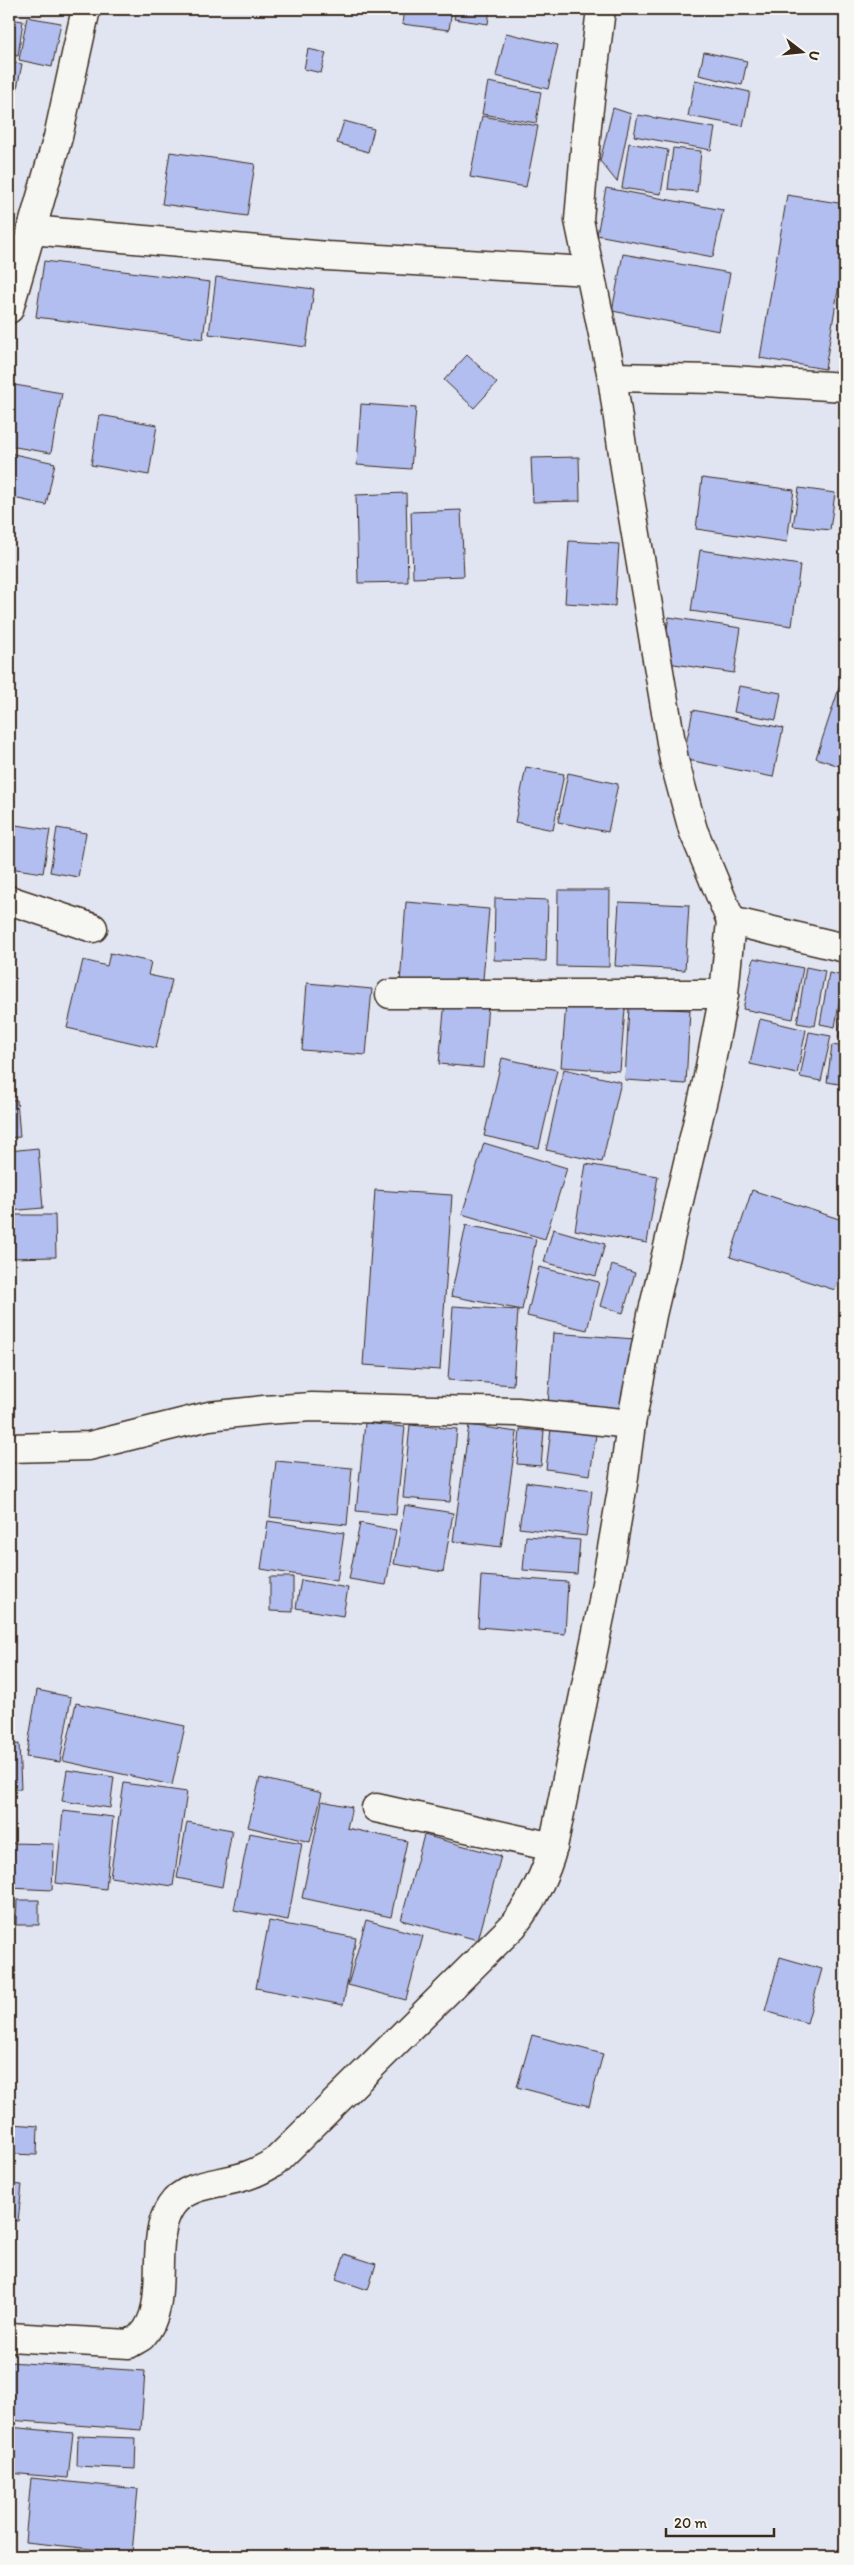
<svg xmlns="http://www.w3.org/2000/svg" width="854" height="2565" font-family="Itim,sans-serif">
	<rect width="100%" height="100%" fill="#e1e5f1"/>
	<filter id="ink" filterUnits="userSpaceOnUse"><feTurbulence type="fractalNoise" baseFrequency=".02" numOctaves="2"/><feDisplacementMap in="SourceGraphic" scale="10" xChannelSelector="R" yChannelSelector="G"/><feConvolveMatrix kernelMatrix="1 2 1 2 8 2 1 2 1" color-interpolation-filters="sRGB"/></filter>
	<g filter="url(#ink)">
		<g fill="#b1beef" stroke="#3b2a1e">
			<path d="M404,9H452L449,30L402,24Z"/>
			<path d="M456,9H490L488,24L454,19Z"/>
			<path d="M27,17L61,23L52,67L19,60Z"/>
			<path d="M9,19L23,21L18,56L9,55Z"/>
			<path d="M506,33L558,45L548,89L496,76Z"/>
			<path d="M308,49L326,53L321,73L304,69Z"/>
			<path d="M704,52L747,61L742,85L699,75Z"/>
			<path d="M9,62L22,64L12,113L9,112Z"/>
			<path d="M695,80L750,92L743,126L688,116Z"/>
			<path d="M488,82L541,92L536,123L482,114Z"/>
			<path d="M613,108L631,114L617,182L600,161Z"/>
			<path d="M638,115L715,128L711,150L634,136Z"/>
			<path d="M482,116L538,126L526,187L470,177Z"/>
			<path d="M344,121L374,129L368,152L337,143Z"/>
			<path d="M629,143L668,150L661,194L622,188Z"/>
			<path d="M673,148L701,151L697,192L668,189Z"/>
			<path d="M170,152L255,164L247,216L162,204Z"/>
			<path d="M606,188L723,210L713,257L597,235Z"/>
			<path d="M787,195L845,204V248L825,369L760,358Z"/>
			<path d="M623,254L730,273L719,331L612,311Z"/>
			<path d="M44,261L210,282L203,339L36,317Z"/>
			<path d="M216,277L314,289L306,347L209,334Z"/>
			<path d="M467,355L497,383L474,408L444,380Z"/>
			<path d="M9,384L62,393L51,453L9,446Z"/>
			<path d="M361,404L416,408L411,469L357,465Z"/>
			<path d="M99,415L157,425L149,475L91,465Z"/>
			<path d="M9,453L55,463L46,505L9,497Z"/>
			<path d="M579,457L580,501L533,502L531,458Z"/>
			<path d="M702,478L794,490L787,542L696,529Z"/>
			<path d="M799,488L835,493L830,530L793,526Z"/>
			<path d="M406,493L408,582L358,583L356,495Z"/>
			<path d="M461,510L464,576L413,578L411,512Z"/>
			<path d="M569,541L619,544L615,606L565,603Z"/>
			<path d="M700,550L800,565L792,626L691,611Z"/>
			<path d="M669,617L741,628L734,673L661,662Z"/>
			<path d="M842,679L845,680V768L816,758Z"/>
			<path d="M739,686L781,693L776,720L734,712Z"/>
			<path d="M693,710L783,728L773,777L683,759Z"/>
			<path d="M526,767L564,774L553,830L515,822Z"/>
			<path d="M568,773L618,784L608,832L558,822Z"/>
			<path d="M9,824L50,830L43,873L9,868Z"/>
			<path d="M57,828L86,833L78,877L50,872Z"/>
			<path d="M558,890H610L609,967L557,966Z"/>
			<path d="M495,898L548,900L546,961L494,960Z"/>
			<path d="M406,902L489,909L482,991L400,984Z"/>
			<path d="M619,902L689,905L685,970L615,966Z"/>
			<path d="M110,953L151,962L148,975L172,980L156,1048L67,1028L83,960L107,966Z"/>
			<path d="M754,958L803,968L793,1019L743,1009Z"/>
			<path d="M806,967L825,971L815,1026L797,1023Z"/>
			<path d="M829,973L844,976L835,1027L820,1024Z"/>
			<path d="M307,983L372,989L366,1055L302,1050Z"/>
			<path d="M845,997V1039L838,1038Z"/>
			<path d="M445,1000L488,1004L483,1068L439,1064Z"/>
			<path d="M566,1004L625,1009L620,1071L561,1067Z"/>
			<path d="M629,1007L690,1010L686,1084L625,1080Z"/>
			<path d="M760,1019L806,1030L797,1074L750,1064Z"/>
			<path d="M809,1032L831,1036L821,1081L800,1077Z"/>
			<path d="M832,1045L845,1047V1085L827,1082Z"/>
			<path d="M502,1058L557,1070L539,1148L484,1136Z"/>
			<path d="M564,1069L621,1082L602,1162L546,1150Z"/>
			<path d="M9,1100H17L20,1137L9,1138Z"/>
			<path d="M484,1143L567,1168L545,1239L462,1214Z"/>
			<path d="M38,1148L43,1208L9,1211V1151Z"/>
			<path d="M586,1164L658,1176L647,1243L575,1230Z"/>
			<path d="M375,1190L452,1195L440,1370L363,1365Z"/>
			<path d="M752,1190L845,1221V1260L835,1290L730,1257Z"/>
			<path d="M9,1215H55L56,1257L9,1258Z"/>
			<path d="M466,1225L536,1239L522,1310L451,1296Z"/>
			<path d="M553,1229L605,1244L596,1276L544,1262Z"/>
			<path d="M612,1265L635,1273L623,1313L600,1306Z"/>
			<path d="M539,1267L599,1282L587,1330L527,1316Z"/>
			<path d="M453,1306L518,1310L513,1385L448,1380Z"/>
			<path d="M553,1333L635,1339L630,1410L548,1405Z"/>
			<path d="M365,1423L405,1427L396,1515L356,1511Z"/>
			<path d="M410,1425L457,1429L450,1502L403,1498Z"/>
			<path d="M469,1425L517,1432L501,1547L453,1541Z"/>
			<path d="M520,1429L544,1431L541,1466L517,1464Z"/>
			<path d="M551,1429L596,1435L590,1475L546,1469Z"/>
			<path d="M276,1461L352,1468L347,1525L270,1517Z"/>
			<path d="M526,1482L592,1491L586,1536L519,1528Z"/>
			<path d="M405,1505L453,1513L443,1572L394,1564Z"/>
			<path d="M268,1521L344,1533L337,1581L261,1569Z"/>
			<path d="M360,1523L396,1530L386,1585L349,1579Z"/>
			<path d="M526,1536L580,1540L577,1574L523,1570Z"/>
			<path d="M481,1576L568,1582L565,1634L478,1627Z"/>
			<path d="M270,1577H293V1612L270,1611Z"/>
			<path d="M301,1580L348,1588L343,1616L296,1608Z"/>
			<path d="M37,1690L71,1697L60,1762L26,1757Z"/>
			<path d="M76,1703L185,1726L172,1785L63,1761Z"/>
			<path d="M19,1744L21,1789H9V1745Z"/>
			<path d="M67,1770L114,1777L110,1808L62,1801Z"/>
			<path d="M260,1778L322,1793L310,1842L248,1827Z"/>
			<path d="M124,1783L187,1792L173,1886L110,1877Z"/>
			<path d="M9,1796L12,1797L10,1833H9Z"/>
			<path d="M322,1801L352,1807L347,1828L407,1841L391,1917L302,1898Z"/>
			<path d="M63,1811L113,1817L106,1889L56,1883Z"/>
			<path d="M187,1822L232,1830L222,1887L177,1878Z"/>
			<path d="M249,1833L302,1843L288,1920L234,1910Z"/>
			<path d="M424,1835L501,1856L478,1940L401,1920Z"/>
			<path d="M9,1843L54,1844L52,1890L9,1888Z"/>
			<path d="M9,1893H13L12,1932H9Z"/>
			<path d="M17,1900H39V1925H16Z"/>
			<path d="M366,1920L423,1936L406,2000L348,1985Z"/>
			<path d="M269,1921L356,1938L343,2005L256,1988Z"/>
			<path d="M9,1939H12L9,1997Z"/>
			<path d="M780,1957L822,1969L807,2023L765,2011Z"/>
			<path d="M532,2035L603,2054L589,2106L517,2087Z"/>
			<path d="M13,2124L38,2126L37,2155L11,2154Z"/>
			<path d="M9,2184L22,2185L18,2221L9,2220Z"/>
			<path d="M345,2254L376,2264L368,2290L336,2279Z"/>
			<path d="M9,2362L145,2371L141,2430L9,2420Z"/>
			<path d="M9,2427L73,2433L68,2478L9,2473Z"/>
			<path d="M78,2436L136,2438L135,2469L77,2466Z"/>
			<path d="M31,2478L138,2489L132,2553L25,2542Z"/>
		</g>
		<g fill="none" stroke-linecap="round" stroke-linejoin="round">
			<defs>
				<g id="minor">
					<path d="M31,230L327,256L588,271"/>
					<path d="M9,309L58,137L86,9"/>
					<path d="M612,377L715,379L845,387"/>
					<path d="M9,900L93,928"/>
					<path d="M731,921L845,948"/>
					<path d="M390,994H724"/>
					<path d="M9,1448L89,1446L209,1416L264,1410L312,1407L517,1412L631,1424"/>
					<path d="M376,1808L553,1847"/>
					<path d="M9,2337L129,2344C133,2341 139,2339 142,2336C172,2305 147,2241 171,2206C187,2181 226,2185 251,2174C260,2171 268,2166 275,2162L513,1926C532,1901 545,1877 553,1847L602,1607L623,1484L631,1424L652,1315L707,1082L724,994L731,921L693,830L674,760L627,481L612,377L579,220L587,125L601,9"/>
				</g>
			</defs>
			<use href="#minor" stroke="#3b2a1e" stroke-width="31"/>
			<use href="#minor" stroke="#f6f6f2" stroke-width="28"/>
		</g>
	</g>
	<rect width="854" height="2565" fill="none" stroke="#f6f6f2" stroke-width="30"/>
	<rect x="15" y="15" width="824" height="2535" fill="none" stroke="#3b2a1e" stroke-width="2" filter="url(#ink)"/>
	<g transform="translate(802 52) rotate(106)" stroke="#f6f6f2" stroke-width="4" paint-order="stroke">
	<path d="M0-4L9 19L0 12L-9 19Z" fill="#3b2a1e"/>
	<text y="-8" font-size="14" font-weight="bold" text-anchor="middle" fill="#3b2a1e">U</text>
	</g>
	<path d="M666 2528v8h108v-8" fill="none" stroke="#3b2a1e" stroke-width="2.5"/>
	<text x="674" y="2528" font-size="15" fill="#3b2a1e" stroke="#f6f6f2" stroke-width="4" paint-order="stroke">20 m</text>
</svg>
